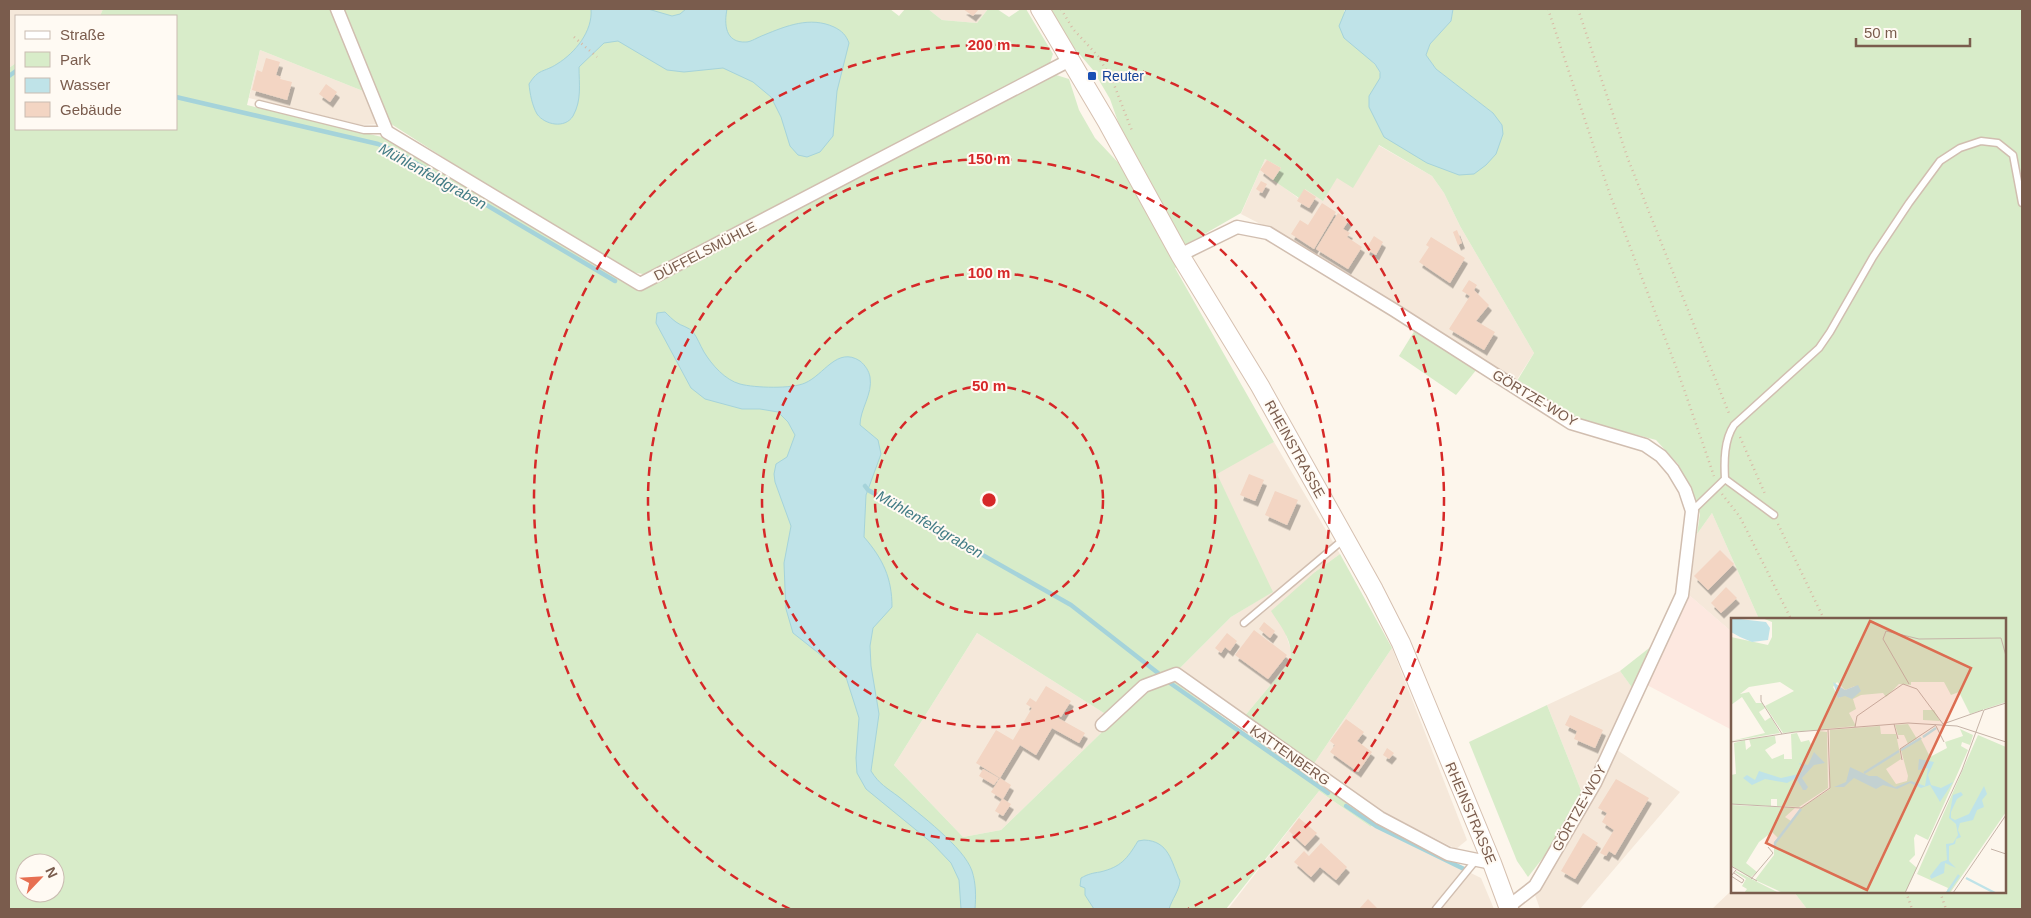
<svg xmlns="http://www.w3.org/2000/svg" width="2031" height="918" font-family="Arial,sans-serif">
	<defs>
		<filter id="shadow"><feDropShadow dx="3" dy="5.5" stdDeviation="0" flood-color="#0004"/></filter>
	</defs>
	<rect width="100%" height="100%" fill="#fdf6ec"/>
	<g fill="#f5e8da">
		<path d="M9,9H103L100,16H16V63L9,68Z"/>
		<path d="M928,9H988L977,23L942,20Z"/>
		<path d="M260,50L363,91L377,124L362,125L249,98Z"/>
		<path d="M1378,145L1432,176L1444,193L1460,226L1534,353L1516,381L1440,331L1282,235L1241,214L1265,159L1281,168L1273,179L1298,198L1304,189L1337,177L1353,187Z"/>
		<path d="M1274,442L1340,554L1315,572L1286,635L1292,653L1289,663L1243,718L1178,670L1231,617L1272,592L1216,473Z"/>
		<path d="M1712,513L1759,619H1732V632L1689,595L1697,534Z"/>
		<path d="M977,633L1107,715L1133,702L1001,830L963,837L894,765Z"/>
		<path d="M1392,648L1467,840L1456,849L1381,811L1313,765Z"/>
		<path d="M1620,671L1633,689L1590,780L1582,793L1547,705Z"/>
		<path d="M1617,750L1680,792L1580,909H1540L1535,895L1600,786Z"/>
		<path d="M1319,791L1371,827L1373,825L1481,878L1494,909H1228Z"/>
		<path d="M1732,890V892H1794L1807,909H1712Z"/>
	</g>
	<path fill="#fde8e0" d="M1689,595L1732,632V730L1647,685Z"/>
	<g fill="#d8ecc9" fill-rule="evenodd">
		<path d="M103,9H330L363,91L260,50L247,105L382,137L397,143L631,285L1053,74L1069,79L1079,110L1095,138L1126,171L1180,265L1175,268L1274,442L1217,474L1273,592L1231,617L1178,670L1107,715L977,633L894,765L963,837L1001,830L1133,702L1148,690L1172,680L1234,725L1375,821L1371,827L1319,791L1226,909H9V68L16,63V129H176V16H100ZM25,863H55V893H25Z"/>
		<path d="M342,9H890L899,16L905,9H928L942,20L977,23L988,9H997L1009,17L1021,9H1026L1053,54L1049,66L655,272L643,274L631,272L524,209L388,122Z"/>
		<path d="M1047,9H1346L1344,11V38C1353,45 1384,66 1380,78C1378,84 1373,90 1369,96L1493,113L1436,69L1426,55L1430,44L1451,21L1453,9H2022V909H1807L1794,892H2005V619H1759L1712,513L1697,534L1700,514L1694,496L1678,464L1656,440L1574,418L1517,381L1534,353L1460,226L1444,193L1432,176L1379,145L1353,188L1337,178L1323,201L1305,189L1299,198L1273,180L1281,168L1265,159L1241,213L1201,236L1206,247L1191,259L1128,150L1110,99L1093,70L1059,30Z"/>
		<path d="M1415,330L1477,369L1456,395L1399,356Z"/>
		<path d="M1340,554L1392,648L1313,765L1243,718L1289,663C1296,644 1281,627 1271,611L1315,572Z"/>
		<path d="M1653,645L1633,689L1620,671Z"/>
		<path d="M1547,705L1582,793L1549,850L1528,877L1517,861L1469,742Z"/>
	</g>
	<g fill="#bfe3e8" stroke="#a5d3da">
		<path d="M591,9H648L672,16L680,14L686,9H727C724,24 725,43 746,42C751,42 758,37 764,35C786,26 810,16 834,27C842,31 846,35 849,43L837,91L833,136L820,152L807,157L798,155L790,146L781,117L771,97L753,82L723,68L684,72L667,70L618,41L604,43L579,67C579,84 582,100 573,116C565,129 545,125 537,114C532,105 530,94 529,84C539,68 543,73 557,64C575,53 593,31 591,9Z"/>
		<path d="M1346,9H1453L1451,21L1430,44L1426,55L1436,69L1493,113L1502,125L1503,134L1496,154L1486,165L1474,174L1459,175L1427,163L1384,137L1369,107V96L1380,78V72L1375,64L1344,38L1339,26Z"/>
		<path d="M665,312C669,316 672,319 676,322C681,326 689,327 693,332C697,337 700,345 704,352C712,365 725,380 740,384C755,388 792,389 805,383C824,375 837,346 860,361C865,365 869,371 870,377C873,394 860,409 860,425L878,440L881,454L866,495L864,537C883,559 892,578 892,607L873,628L870,646L871,666L879,714L871,771C879,784 887,788 899,797C919,814 964,847 972,871C976,883 976,897 975,909H961L959,880L951,863L932,843L866,789L857,773L856,758L859,718L845,674L793,633L786,609L785,589L784,563L791,526L775,482L774,474L776,464L787,457L795,435L788,422L778,412L760,409H742L705,399L691,388L656,323L657,313Z"/>
		<path d="M1144,840C1169,841 1171,861 1180,881C1179,891 1172,899 1169,909H1094L1085,895V888L1080,886L1081,878C1088,874 1093,873 1100,872C1121,867 1127,859 1138,841Z"/>
	</g>
	<g fill="none" stroke-linecap="round" stroke-linejoin="round">
		<g stroke="#a5d3da" stroke-width="4.5">
			<path d="M9,76L16,71"/>
			<path d="M176,97L378,144L395,151L615,281"/>
			<path d="M865,486L868,490L1071,605L1158,673"/>
			<path d="M1170,683L1328,793"/>
			<path d="M1346,806L1376,826L1464,869"/>
		</g>
	</g>
	<g fill="#f3d5c3" filter="url(#shadow)">
		<path d="M963,9H979L973,16Z"/>
		<path d="M266,58L280,62L276,75L281,77L280,79L292,82L287,100L252,90L257,70L262,72Z"/>
		<path d="M326,84L337,92L330,102L319,94Z"/>
		<path d="M1267,160L1281,168L1273,180L1260,170Z"/>
		<path d="M1261,181L1267,184L1262,193L1256,189Z"/>
		<path d="M1304,189L1316,197L1309,208L1297,201Z"/>
		<path d="M1322,203L1336,212L1314,249L1291,234L1300,220L1308,225Z"/>
		<path d="M1338,213L1349,220L1343,229L1350,233L1347,237L1362,247L1348,269L1316,249Z"/>
		<path d="M1457,230L1462,243L1458,245L1453,232Z"/>
		<path d="M1374,236L1383,242L1376,255L1366,249Z"/>
		<path d="M1431,237L1465,258L1450,283L1419,262L1429,247L1426,245Z"/>
		<path d="M1469,280L1477,285L1474,290L1489,305L1476,321L1495,332L1484,350L1449,329L1470,296L1462,291Z"/>
		<path d="M1249,474L1264,480L1255,501L1240,495Z"/>
		<path d="M1275,491L1298,500L1287,525L1265,515Z"/>
		<path d="M1720,550L1734,564L1708,590L1694,576Z"/>
		<path d="M1726,587L1737,598L1721,613L1711,603Z"/>
		<path d="M1264,622L1275,631L1270,638L1259,629Z"/>
		<path d="M1254,630L1287,655L1268,679L1235,655Z"/>
		<path d="M1227,633L1237,641L1230,651L1225,647L1221,653L1215,648Z"/>
		<path d="M1046,686L1071,701L1061,717L1059,716L1058,718L1085,733L1079,743L1052,728L1036,755L1020,745L1000,778L976,763L996,730L1013,740L1032,708L1026,704L1030,698L1036,702Z"/>
		<path d="M1570,715L1603,730L1595,748L1574,739L1577,731L1565,725Z"/>
		<path d="M1346,719L1364,732L1357,741L1372,752L1358,772L1330,752L1335,745L1330,741Z"/>
		<path d="M1387,748L1394,753L1389,759L1383,755Z"/>
		<path d="M983,769L999,778L994,785L979,776Z"/>
		<path d="M1000,778L1011,785L1003,799L1011,804L1003,816L995,811L1002,799L991,792Z"/>
		<path d="M1616,779L1649,798L1615,855L1609,851L1606,856L1600,853L1614,830L1602,822L1607,813L1598,808Z"/>
		<path d="M1299,818L1317,833L1305,846L1289,831Z"/>
		<path d="M1583,833L1598,843L1575,879L1561,871Z"/>
		<path d="M1321,843L1347,867L1336,880L1320,867L1311,877L1294,862L1304,851L1309,856Z"/>
		<path d="M1368,899L1378,909H1359Z"/>
	</g>
	<g fill="none" stroke-linecap="round" stroke-linejoin="round">
		<defs>
			<g id="lane">
				<path d="M259,104L364,130H387"/>
				<path d="M1725,479L1774,515"/>
				<path d="M1692,511L1725,479C1724,461 1724,440 1734,425L1819,348L1830,332L1873,257L1909,203L1940,161L1960,148L1981,141L1998,143L2013,155L2022,203"/>
				<path d="M1244,623L1344,539"/>
				<path d="M1436,909L1476,860"/>
			</g>
			<g id="street">
				<path d="M337,9L387,132L640,284L1070,60"/>
				<path d="M1180,255L1237,227L1268,233L1394,310L1571,423L1645,445L1661,456L1673,470L1685,490L1692,511L1682,595L1595,783L1535,886L1508,907"/>
				<path d="M1102,725L1144,686L1176,674L1380,818L1448,854L1492,863"/>
			</g>
			<path id="secondary" d="M1040,9L1107,122L1180,255L1260,386L1374,590L1401,643L1492,863L1509,909"/>
		</defs>
		<use href="#lane" stroke="#d1beb0" stroke-width="9"/>
		<use href="#street" stroke="#d1beb0" stroke-width="15"/>
		<use href="#secondary" stroke="#d6c0b0" stroke-width="20"/>
		<g stroke="#d9b8a5" stroke-width="2.5" stroke-dasharray="1 4" stroke-linecap="butt">
			<path d="M1061,9L1073,29L1098,56L1113,82L1132,131"/>
			<path d="M1548,9L1609,192L1678,372L1714,476"/>
			<path d="M1578,9L1628,159L1730,416"/>
			<path d="M574,37L597,57"/>
			<path d="M1740,437L1765,494"/>
			<path d="M1722,494L1740,517L1791,619"/>
			<path d="M1778,524L1824,619"/>
			<path d="M1906,892L1912,909"/>
			<path d="M1940,892L1946,909"/>
		</g>
		<use href="#lane" stroke="#fff" stroke-width="6"/>
		<use href="#street" stroke="#fff" stroke-width="12"/>
		<use href="#secondary" stroke="#fff" stroke-width="18"/>
	</g>
	<g fill="none" stroke="#d62828" stroke-width="2.5" stroke-dasharray="9 6">
		<circle cx="989" cy="500" r="114"/>
		<circle cx="989" cy="500" r="227"/>
		<circle cx="989" cy="500" r="341"/>
		<path d="M790 909A455 455 0 1 1 1188 909"/>
	</g>
	<rect fill="#1a4fb4" stroke="#fffaf3" stroke-width="2" x="1087" y="71" width="10" height="10" rx="2.5"/>
	<g text-anchor="middle" dominant-baseline="central" stroke-width="4" stroke-linejoin="round" paint-order="stroke">
		<g font-size="14" fill="#164399" stroke="#fffaf3" text-anchor="start">
			<text x="1102" y="76">Reuter</text>
		</g>
		<g font-size="14" fill="#7a5c4d" stroke="#fffaf3">
			<text transform="translate(705 251) rotate(-27)">DÜFFELSMÜHLE</text>
			<text transform="translate(1535 398) rotate(31)">GÖRTZE-WOY</text>
			<text transform="translate(1295 449) rotate(61)">RHEINSTRASSE</text>
			<text transform="translate(1290 755) rotate(35)">KATTENBERG</text>
			<text transform="translate(1579 808) rotate(-61)">GÖRTZE-WOY</text>
			<text transform="translate(1471 813) rotate(67)">RHEINSTRASSE</text>
		</g>
		<g font-size="15" font-style="italic" fill="#437c86" stroke="#fffaf3">
			<text transform="translate(433 176) rotate(29)">Mühlenfeldgraben</text>
			<text transform="translate(930 524) rotate(30)">Mühlenfeldgraben</text>
		</g>
	</g>
	<g transform="translate(1731 618)">
		<rect width="275" height="275" fill="#fdf6ec"/>
		<path d="M31,0H275V84L239,96L228,74L220,77L213,64H180V67L168,66L155,79L152,75L130,77L122,81L125,91L118,95L125,108L52,115L34,88L63,73L49,64L18,69L9,76L18,74L25,85H31L34,90L28,94L34,103L40,99L49,115L0,123L34,115L11,79L0,87V19L37,27L41,19V4ZM106,64L114,72L124,68L108,80L102,69ZM192,92H203L209,103L192,102ZM177,106L186,121L177,126L173,117H167L164,107ZM149,108L150,116H165L170,141L155,151L165,166L176,163L177,158L170,132L196,117L190,121L199,139L216,130L214,124L232,118L229,111L242,117L239,127L231,124L230,128L237,132L197,222L185,216L183,220L184,237L178,243L186,250L174,275H52L24,262L43,237V224L47,220L41,214L28,224L15,245L26,254L19,260L0,247V187L64,190L54,199L60,203L70,190L99,171V112ZM88,113L96,114L97,170L68,189L46,188V181H40V188L0,186V157L5,156L3,125L14,122L15,132L20,128L18,121L44,118L45,125L34,132L41,141L53,136V141H61L60,116L66,115L70,124L78,122L81,129ZM247,117L275,129V194L219,275H215L217,270L186,256ZM4,254L5,253L48,275H13L16,271L11,268L15,261Z" fill="#d8ecc9" fill-rule="evenodd"/>
		<path d="M0,0L35,4L39,10L37,22L21,24L9,19L0,14ZM102,64L114,72L127,67L130,73L121,81L114,78L107,80ZM83,134L94,145L83,147L71,160L77,169L75,172H72L65,160L56,165L34,161L21,167L12,160L16,157L24,162L28,153L50,160L68,156L72,152L68,145L77,147ZM188,141L203,144L197,157L200,167L210,170L222,164L209,184L199,167L190,170L179,165L166,171L152,167L145,171L123,160L113,169H103L115,164L119,149L138,158H146L164,169L180,163L194,168L197,150L187,152ZM253,168L256,176L251,182L253,189L246,192L242,202L229,205L227,212L230,219L225,221L224,226L218,228V243L225,250L214,245L213,255L200,261L199,258L210,244L216,242L215,226L222,225L227,217L225,206L218,200L222,177L230,174L232,177L226,181L220,194V200L224,202L238,196Z" fill="#bfe3e8"/>
		<path fill="none" stroke="#bfe3e8" stroke-width="2.5" d="M192,119L205,110M170,132L190,120M133,155L168,133M44,230V225L70,191M235,260L264,275M216,275L228,257"/>
		<path fill="none" stroke="#c5b3a7" stroke-width="1" d="M178,66L152,21L155,13L188,21L270,20L275,38M30,77V83L51,116M163,106L167,121M205,108L213,124M124,109L126,98L172,66L186,71L212,106L252,92M0,124L64,114L177,105L226,108L275,124M171,142L169,131L205,107M0,186L70,190L99,170L97,111M260,231L275,236M0,248L26,263M3,255L13,262L11,265L0,258L5,252M20,261L42,235L37,229M174,275L231,152L253,92L275,85M222,275L275,197"/>
		<path fill="#dc6d51" fill-opacity="0.15" stroke="#dc6d51" stroke-width="2.5" d="M139,3L240,50L136,272L35,225Z"/>
		<rect width="275" height="275" fill="none" stroke="#7a5c4d" stroke-width="2.5"/>
	</g>
	<circle cx="989" cy="500" r="8" fill="#d62828" stroke="#fffaf3" stroke-width="2.5"/>
	<g font-size="15" text-anchor="middle" font-weight="bold" fill="#d62828" stroke="#fffaf3" stroke-width="4" stroke-linejoin="round" paint-order="stroke">
		<text x="989" y="50">200 m</text>
		<text x="989" y="164">150 m</text>
		<text x="989" y="278">100 m</text>
		<text x="989" y="391">50 m</text>
	</g>
	<rect width="2031" height="918" fill="none" stroke="#7a5c4d" stroke-width="20"/>
	<rect x="15" y="15" width="162" height="115" fill="#fffaf3" stroke="#cabbb1"/>
	<rect x="25" y="31" width="25" height="8" fill="#ffffff" stroke="#cabbb1"/>
	<text x="60" y="40" font-size="15" fill="#7a5c4d">Straße</text>
	<rect x="25" y="52" width="25" height="15" fill="#d8ecc9" stroke="#cabbb1"/>
	<text x="60" y="65" font-size="15" fill="#7a5c4d">Park</text>
	<rect x="25" y="78" width="25" height="15" fill="#bfe3e8" stroke="#cabbb1"/>
	<text x="60" y="90" font-size="15" fill="#7a5c4d">Wasser</text>
	<rect x="25" y="102" width="25" height="15" fill="#f3d5c3" stroke="#cabbb1"/>
	<text x="60" y="115" font-size="15" fill="#7a5c4d">Gebäude</text>
	<g transform="translate(40 878) rotate(65)"><circle r="24" fill="#fffaf3" stroke="#cabbb1"/>
	<path d="M0-4L9 19L0 12L-9 19Z" fill="#e76f51"/>
	<text y="-8" font-size="14" font-weight="bold" text-anchor="middle" fill="#7a5c4d">N</text>
	</g>
	<path d="M1856 38v8h114v-8" fill="none" stroke="#7a5c4d" stroke-width="2.5"/>
	<text x="1864" y="38" font-size="15" fill="#7a5c4d" stroke="#fffaf3" stroke-width="4" paint-order="stroke">50 m</text>
</svg>
